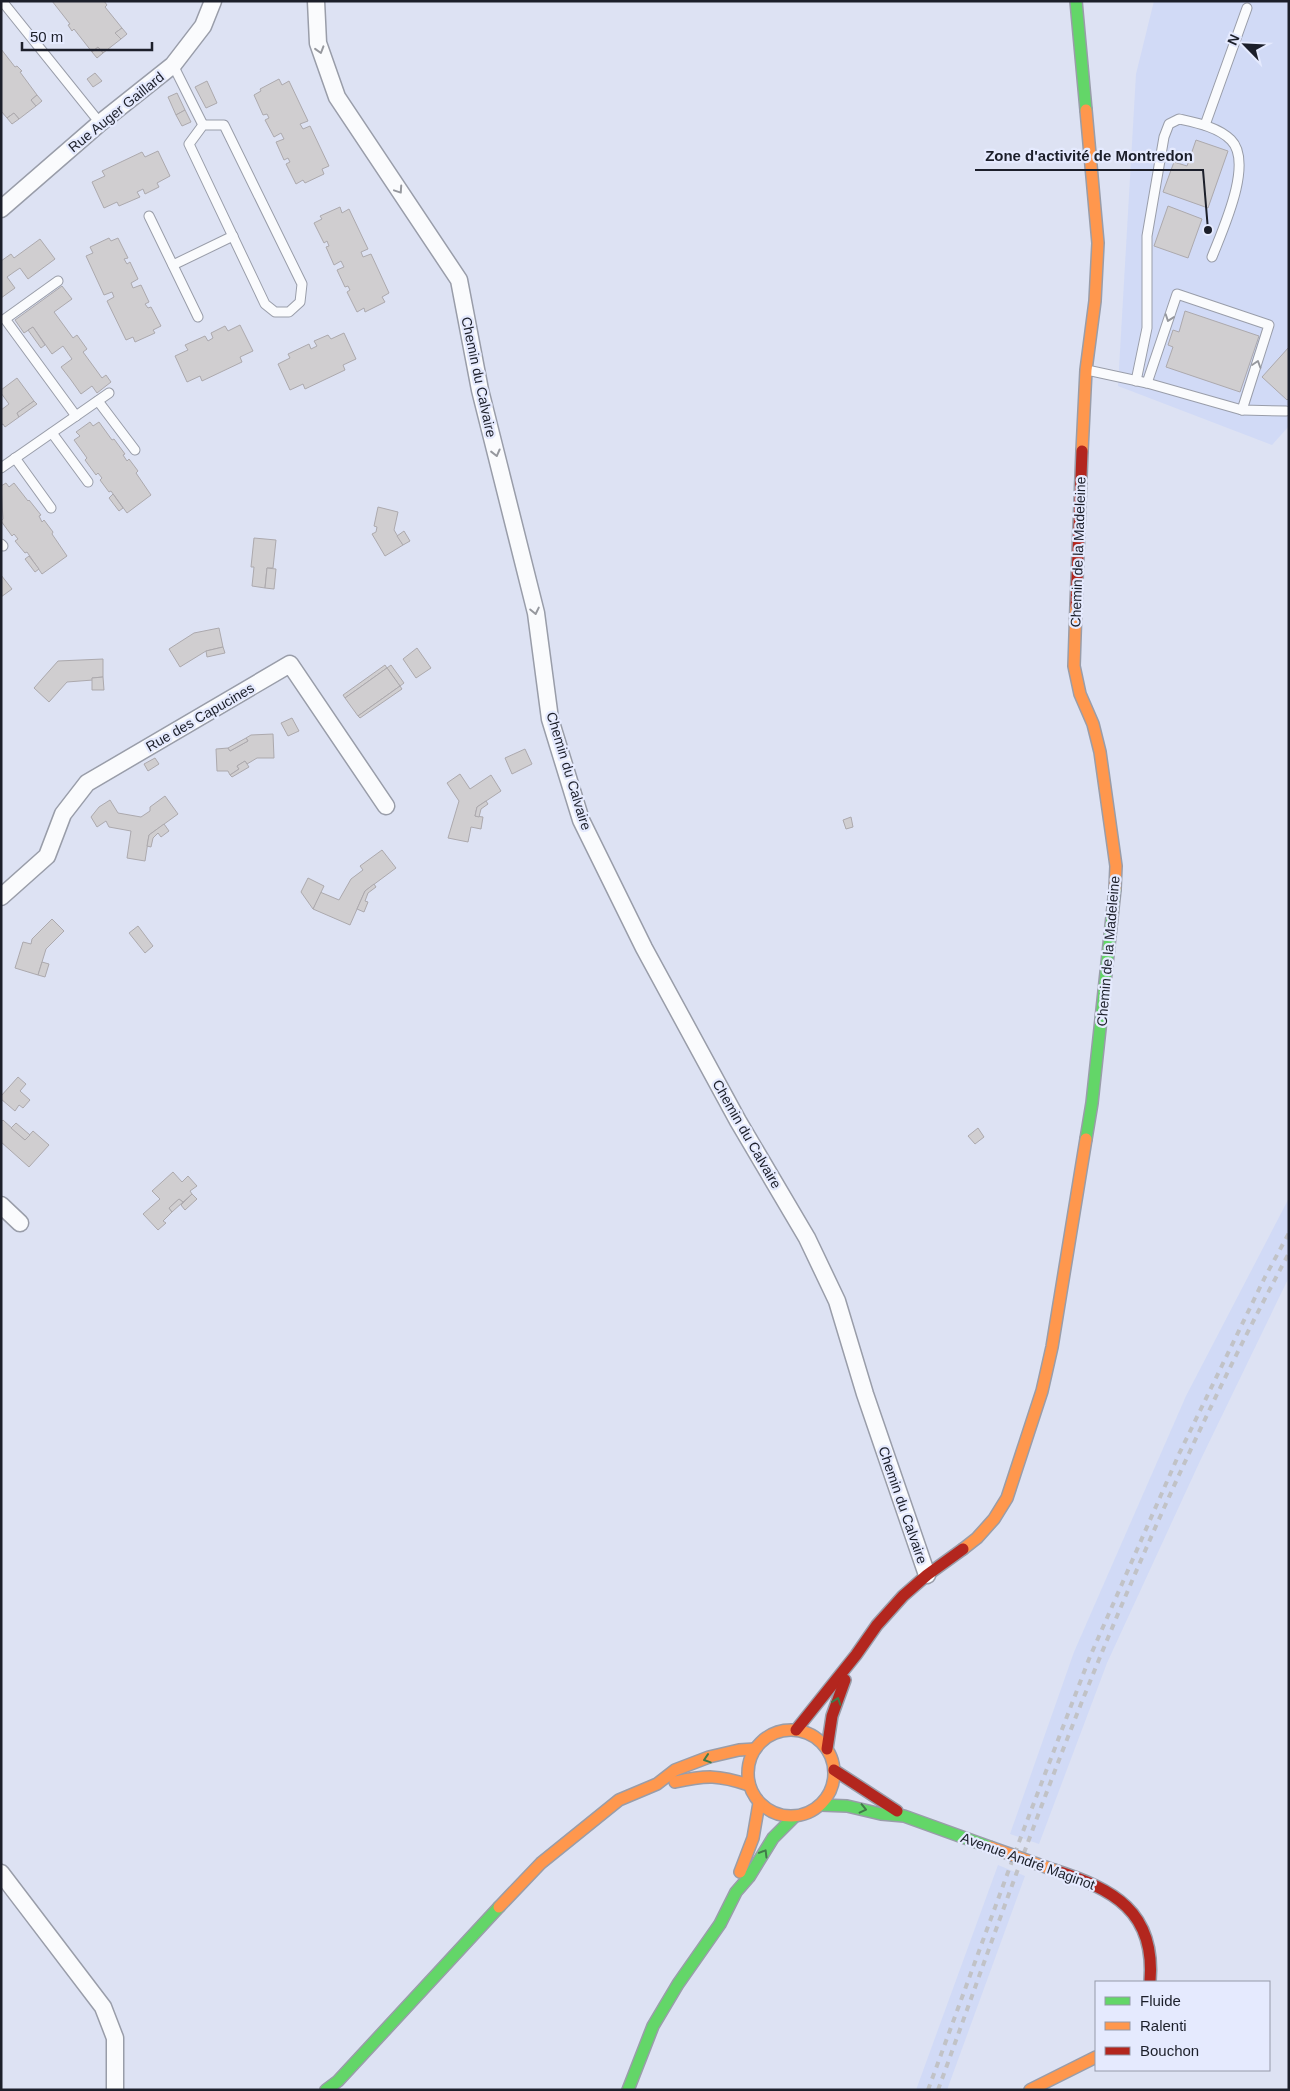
<svg xmlns="http://www.w3.org/2000/svg" width="1290" height="2091" font-family="Arial,sans-serif">
	<rect width="100%" height="100%" fill="#dde2f3"/>
	<g fill="#d1daf6">
		<path d="M1154,1H1289V426L1272,445L1118,386L1136,74Z"/>
		<path d="M1289,1198V1277L1200,1461L1107,1663L1039,1844L1010,1834L1074,1652L1186,1396Z"/>
		<path d="M998,1865L1025,1876L947,2090H916Z"/>
	</g>
	<g fill="#d0ced0" stroke="#aca9ad">
		<path d="M52,1H104L107,5L105,7L122,28L115,33L121,39L103,53L98,47L92,52L74,29L72,31L68,25L70,24Z"/>
		<path d="M122,28L127,34L121,39L115,33Z"/>
		<path d="M98,47L103,53L97,58L92,52Z"/>
		<path d="M1,49L15,67L17,66L22,71L20,72L37,95L31,100L36,106L19,119L14,113L7,118L1,111Z"/>
		<path d="M95,73L102,81L93,87L87,79Z"/>
		<path d="M279,79L282,85L289,81L308,121L300,124L303,129L310,126L329,166L322,169L324,174L305,183L303,180L296,184L286,164L290,162L288,158L284,160L276,142L284,139L281,133L274,137L265,120L269,118L267,114L263,115L254,95L261,91L260,89Z"/>
		<path d="M207,81L217,103L206,108L195,87Z"/>
		<path d="M177,93L185,110L176,115L168,97Z"/>
		<path d="M37,95L42,101L36,106L31,100Z"/>
		<path d="M185,110L191,122L182,126L176,115Z"/>
		<path d="M14,113L19,119L12,124L7,118Z"/>
		<path d="M1196,140L1228,151L1208,208L1163,192L1174,162L1187,166Z"/>
		<path d="M158,151L170,176L157,183L159,187L145,194L143,189L137,192L140,197L119,206L117,202L104,208L92,182L105,176L102,171L142,152L145,157Z"/>
		<path d="M1168,206L1202,219L1188,258L1154,246Z"/>
		<path d="M340,207L342,213L349,209L368,249L361,252L363,257L371,254L389,293L382,297L385,302L365,312L364,308L357,312L347,292L350,290L348,286L345,287L337,270L344,267L341,261L334,265L326,247L329,246L327,241L324,243L314,223L322,219L320,216Z"/>
		<path d="M109,238L111,241L118,238L128,258L124,259L127,264L130,262L138,279L131,283L133,288L141,285L149,302L145,304L148,308L151,307L161,326L153,330L155,333L135,342L133,337L126,340L107,301L114,297L112,292L104,295L86,256L93,253L90,247Z"/>
		<path d="M40,239L55,259L28,279L20,268L14,272L7,277L15,288L1,298V261L11,254L14,258Z"/>
		<path d="M62,286L72,299L54,312L73,338L77,335L87,349L83,352L102,378L106,375L111,382L97,393L92,386L81,394L71,380L61,367L72,359L63,346L52,354L33,327L24,333L15,320Z"/>
		<path d="M1185,311L1259,336L1240,392L1166,367L1173,347L1168,345L1173,330L1179,332Z"/>
		<path d="M240,325L253,351L240,357L242,362L202,381L200,376L187,382L175,356L188,350L185,345L205,336L208,341L213,338L211,333L225,326L228,331Z"/>
		<path d="M33,327L45,345L41,348L28,330Z"/>
		<path d="M344,333L356,359L343,365L345,370L305,389L303,384L290,390L278,364L290,358L288,354L309,344L311,349L317,346L314,341L328,335L331,339Z"/>
		<path d="M1289,347V398L1287,400L1262,377Z"/>
		<path d="M17,378L34,401L17,413L19,417L5,427L3,424L1,425V410L9,404L1,393V390Z"/>
		<path d="M34,401L37,404L19,417L17,413Z"/>
		<path d="M90,422L93,426L99,422L112,440L114,439L125,454L123,455L127,461L129,459L138,471L136,473L151,495L127,513L111,491L109,492L100,480L102,478L98,473L96,475L85,460L87,458L74,440L80,436L76,432Z"/>
		<path d="M6,483L9,487L14,483L28,501L29,500L41,515L39,516L42,522L44,520L53,532L52,534L67,556L42,574L27,552L25,553L15,541L18,539L14,534L12,536L1,521L3,519L1,486Z"/>
		<path d="M113,494L123,508L119,511L109,498Z"/>
		<path d="M378,507L398,512L394,530L403,545L385,556L372,534L376,532L377,527L374,526Z"/>
		<path d="M404,531L410,541L403,545L397,536Z"/>
		<path d="M254,538L276,540L273,568H267L265,588L252,586L254,567H251Z"/>
		<path d="M29,556L39,569L35,572L25,559Z"/>
		<path d="M267,568L276,569L274,589L265,588Z"/>
		<path d="M1,575L12,589L1,597Z"/>
		<path d="M219,628L223,647L206,651L180,667L169,649L194,633Z"/>
		<path d="M223,647L225,653L207,657L206,651Z"/>
		<path d="M417,648L431,668L416,678L403,659Z"/>
		<path d="M103,659V677L92,678L93,680L67,682L49,702L34,688L58,661Z"/>
		<path d="M385,665L387,668L345,698L343,695Z"/>
		<path d="M391,665L404,683L400,686L387,668Z"/>
		<path d="M387,668L400,686L358,716L345,698Z"/>
		<path d="M103,677L104,690H92V678Z"/>
		<path d="M400,686L402,689L360,718L358,716Z"/>
		<path d="M292,718L299,731L288,736L281,723Z"/>
		<path d="M273,734L274,758H257L247,764L245,761L237,766L239,769L230,775L228,771H217L216,749L228,748L230,751L248,741L246,738L251,735Z"/>
		<path d="M246,738L248,741L230,751L228,748Z"/>
		<path d="M525,749L532,764L512,774L505,758Z"/>
		<path d="M155,758L159,764L148,771L144,764Z"/>
		<path d="M245,761L249,767L232,777L230,775L239,769L237,766Z"/>
		<path d="M460,774L470,789L491,775L501,791L477,807L475,816L483,817L481,829L471,827L468,842L448,838L459,801L447,783Z"/>
		<path d="M165,796L178,814L149,835L145,861L127,858L131,831L109,827L106,821L97,827L91,817L99,807L110,800L118,813L141,817L150,811V807Z"/>
		<path d="M486,801L488,804L481,809L479,817L475,816L477,807Z"/>
		<path d="M851,817L853,827L846,829L843,820Z"/>
		<path d="M164,824L169,831L161,837L158,833L153,838L151,847L147,846L149,835Z"/>
		<path d="M382,850L396,868L365,891L350,925L313,909L320,892L339,900L351,879L363,870L360,866Z"/>
		<path d="M308,878L324,886L313,909L301,892Z"/>
		<path d="M374,884L376,887L368,893L365,901L368,902L364,912L357,909L365,891Z"/>
		<path d="M52,919L64,931L46,949L38,975L15,968L23,942L31,944L32,939Z"/>
		<path d="M138,926L153,946L145,953L129,933Z"/>
		<path d="M42,962L49,964L45,977L38,975Z"/>
		<path d="M18,1077L26,1084L20,1091L30,1100L23,1108L19,1105L15,1111L1,1099V1096Z"/>
		<path d="M3,1120L25,1140L33,1131L49,1145L29,1167L1,1142V1122Z"/>
		<path d="M16,1123L30,1135L25,1140L11,1128Z"/>
		<path d="M978,1128L984,1137L975,1144L968,1136Z"/>
		<path d="M173,1172L182,1182L188,1176L197,1186L190,1191L192,1194L183,1202L179,1199L169,1208L172,1212L163,1221L166,1223L158,1230L143,1214L160,1199L152,1191Z"/>
		<path d="M192,1194L197,1199L185,1210L181,1205Z"/>
		<path d="M179,1199L183,1202L172,1212L169,1208Z"/>
	</g>
	<g fill="none" stroke-linecap="round" stroke-linejoin="round">
		<defs>
			<g id="lane">
				<path d="M2,1L100,123"/>
				<path d="M173,65L203,125"/>
				<path d="M203,125H224L302,284L300,302L289,312H275L265,304L189,144Z"/>
				<path d="M1205,125L1247,8"/>
				<path d="M149,216L198,317"/>
				<path d="M173,265L233,236"/>
				<path d="M58,281L5,319L76,416"/>
				<path d="M1087,370L1147,383L1242,410L1286,411"/>
				<path d="M1136,381L1147,328V236L1164,137L1169,124L1179,119C1197,123 1218,127 1231,140C1254,163 1222,231 1212,257"/>
				<path d="M1147,383L1177,294L1269,325L1242,410"/>
				<path d="M98,401L135,450"/>
				<path d="M52,433L88,482"/>
				<path d="M15,458L51,508"/>
				<path d="M1,468L109,393"/>
				<path d="M1,544L3,546"/>
			</g>
			<g id="street">
				<path d="M316,1L318,43L337,97L459,280L480,390L536,613L550,719L581,820L644,948L738,1121L807,1238L837,1301L865,1394L927,1575"/>
				<path d="M1,209L100,123L173,65L203,26L213,1"/>
				<path d="M1,897L47,856L63,814L87,783L290,664L386,806"/>
				<path d="M1,1205L20,1223"/>
				<path d="M1,1873L103,2007L115,2038V2090"/>
			</g>
			<g id="fast">
				<path d="M1076,1L1086,110"/>
				<path d="M1086,1139L1092,1103L1115,889"/>
				<path d="M821,1805L847,1806L881,1814L904,1816L990,1847"/>
				<path d="M326,2090L338,2081L499,1907"/>
				<path d="M628,2090L653,2026L678,1984L720,1924L736,1892L749,1877L773,1838L795,1816"/>
			</g>
			<g id="slow">
				<path d="M1082,451L1086,370L1095,301L1098,243L1086,110"/>
				<path d="M1076,605L1074,666L1080,694L1093,724L1100,752L1116,866L1115,889"/>
				<path d="M963,1549L977,1538L994,1519L1007,1498L1042,1391L1052,1347L1086,1139"/>
				<circle cx="791" cy="1773" r="43"/>
				<path d="M675,1782C707,1775 718,1775 749,1785"/>
				<path d="M740,1872L753,1838L759,1803"/>
				<path d="M499,1907L541,1863L619,1800L657,1784L675,1770L709,1757L739,1750L755,1749"/>
				<path d="M1030,2090L1096,2057"/>
			</g>
			<g id="jam">
				<path d="M1076,605L1082,451"/>
				<path d="M796,1730L856,1655L877,1625L903,1596L927,1575L963,1549"/>
				<path d="M827,1749L832,1716L845,1680"/>
				<path d="M834,1770L897,1811"/>
				<path d="M1054,1870C1113,1889 1156,1911 1150,1982"/>
			</g>
		</defs>
		<use href="#lane" stroke="#999da9" stroke-width="11"/>
		<use href="#street" stroke="#999da9" stroke-width="19"/>
		<use href="#fast" stroke="#999da9" stroke-width="14"/>
		<use href="#slow" stroke="#999da9" stroke-width="14"/>
		<use href="#jam" stroke="#999da9" stroke-width="14"/>
		<use href="#lane" stroke="#fafbfd" stroke-width="9"/>
		<use href="#street" stroke="#fafbfd" stroke-width="16"/>
		<use href="#fast" stroke="#63d668" stroke-width="11"/>
		<use href="#slow" stroke="#ff974d" stroke-width="11"/>
		<use href="#jam" stroke="#b3261e" stroke-width="11"/>
		<g stroke="#c1c2c6" stroke-width="4" stroke-dasharray="6 6" stroke-linecap="butt">
			<path d="M928,2090L1022,1834L1089,1659L1179,1454L1265,1277L1289,1233"/>
			<path d="M938,2090C990,1947 1040,1803 1098,1662C1155,1523 1218,1385 1289,1253"/>
		</g>
		<defs>
			<path id="slow-bridge" d="M990,1847L1054,1870"/>
		</defs>
		<use href="#slow-bridge" stroke="#999da9" stroke-width="14" stroke-linecap="butt"/>
		<use href="#slow-bridge" stroke="#ff974d" stroke-width="11"/>
	</g>
	<defs><path id="oneway-chevron" d="M-2-3.5L2.5 0L-2 3.5" fill="none" stroke-width="1.6" stroke-linecap="round" stroke-linejoin="round" transform="scale(1.25)"/></defs>
	<g stroke="#96989e">
		<use href="#oneway-chevron" transform="translate(320 50) rotate(73)"/>
		<use href="#oneway-chevron" transform="translate(399 190) rotate(56)"/>
		<use href="#oneway-chevron" transform="translate(1169 318) rotate(109)"/>
		<use href="#oneway-chevron" transform="translate(1257 364) rotate(-72)"/>
		<use href="#oneway-chevron" transform="translate(496 453) rotate(76)"/>
		<use href="#oneway-chevron" transform="translate(535 611) rotate(78)"/>
	</g>
	<g stroke="#407a49">
		<use href="#oneway-chevron" transform="translate(837 1701) rotate(-71)"/>
		<use href="#oneway-chevron" transform="translate(707 1759) rotate(162)"/>
		<use href="#oneway-chevron" transform="translate(863 1809) rotate(13)"/>
		<use href="#oneway-chevron" transform="translate(764 1853) rotate(-59)"/>
	</g>
	<g text-anchor="middle" dominant-baseline="central" stroke-width="4.5" stroke-linejoin="round" paint-order="stroke">
		<g font-size="14" fill="#1c1f2a" stroke="#e5eafe">
			<text transform="translate(116 112) rotate(-39)">Rue Auger Gaillard</text>
			<text transform="translate(479 377) rotate(78)">Chemin du Calvaire</text>
			<text transform="translate(1078 552) rotate(-88)">Chemin de la Madeleine</text>
			<text transform="translate(200 717) rotate(-30)">Rue des Capucines</text>
			<text transform="translate(569 771) rotate(73)">Chemin du Calvaire</text>
			<text transform="translate(1108 951) rotate(-85)">Chemin de la Madeleine</text>
			<text transform="translate(747 1134) rotate(60)">Chemin du Calvaire</text>
			<text transform="translate(903 1505) rotate(71)">Chemin du Calvaire</text>
			<text transform="translate(1028 1861) rotate(20)">Avenue André Maginot</text>
		</g>
	</g>
	<path fill="none" stroke="#1c1f2a" stroke-width="2" d="M1208 230L1203 170H975"/>
	<circle fill="#1c1f2a" stroke="#e5eafe" stroke-width="2" cx="1208" cy="230" r="5"/>
	<g font-size="15" text-anchor="middle" font-weight="bold" fill="#1c1f2a" stroke="#e5eafe" stroke-width="4.5" stroke-linejoin="round" paint-order="stroke">
		<text x="1089" y="161">Zone d'activité de Montredon</text>
	</g>
	<rect width="1290" height="2091" fill="none" stroke="#1c1f2a" stroke-width="5"/>
	<rect x="1095" y="1981" width="175" height="90" fill="#e5eafe" stroke="#9599a9"/>
	<rect x="1105" y="1997" width="25" height="8" fill="#63d668" stroke="#9599a9"/>
	<text x="1140" y="2006" font-size="15" fill="#1c1f2a">Fluide</text>
	<rect x="1105" y="2022" width="25" height="8" fill="#ff974d" stroke="#9599a9"/>
	<text x="1140" y="2031" font-size="15" fill="#1c1f2a">Ralenti</text>
	<rect x="1105" y="2047" width="25" height="8" fill="#b3261e" stroke="#9599a9"/>
	<text x="1140" y="2056" font-size="15" fill="#1c1f2a">Bouchon</text>
	<g transform="translate(1245 45) rotate(294)" stroke="#e5eafe" stroke-width="4" paint-order="stroke">
	<path d="M0-4L9 19L0 12L-9 19Z" fill="#1c1f2a"/>
	<text y="-8" font-size="14" font-weight="bold" text-anchor="middle" fill="#1c1f2a">N</text>
	</g>
	<path d="M22 42v8h130v-8" fill="none" stroke="#1c1f2a" stroke-width="2.5"/>
	<text x="30" y="42" font-size="15" fill="#1c1f2a" stroke="#e5eafe" stroke-width="4" paint-order="stroke">50 m</text>
</svg>
